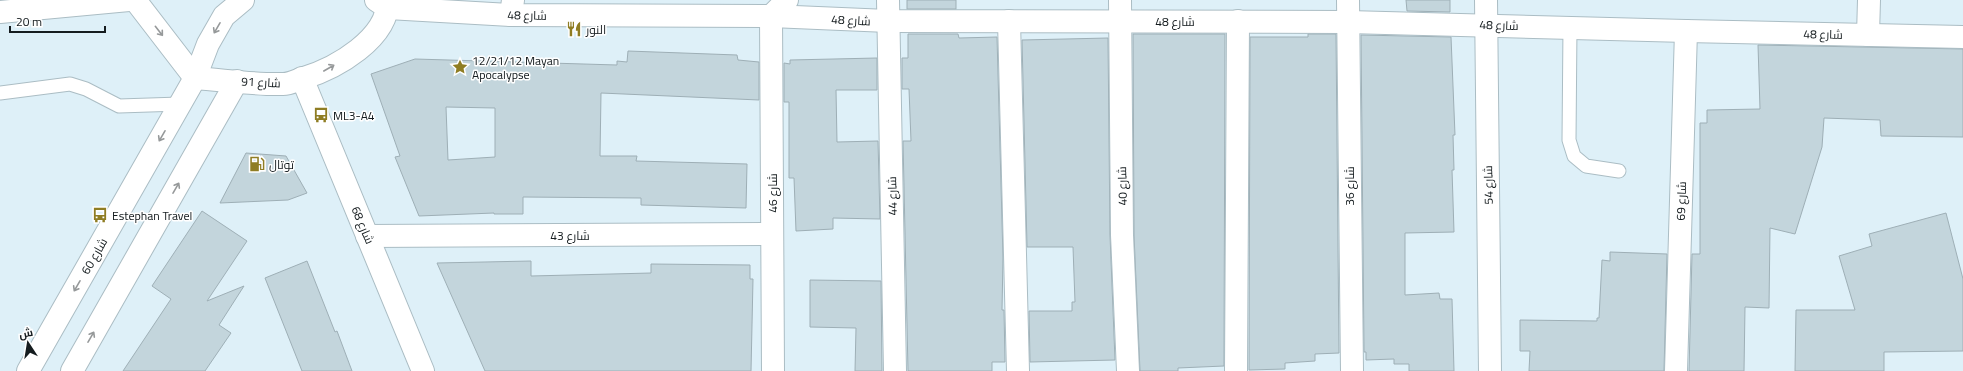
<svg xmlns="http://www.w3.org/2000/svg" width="1963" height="371" font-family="Georgia,Cairo,serif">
	<rect width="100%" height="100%" fill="#def0f8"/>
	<g fill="#c3d5dc" stroke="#9eafb6" fill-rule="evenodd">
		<rect x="907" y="0" width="49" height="9"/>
		<path d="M1406,0H1450V12L1407,11Z"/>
		<path d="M908,34H958L959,38L997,37L1003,258L1002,310H1004L1005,362H992V371H908L903,141H911L909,89H902V58H908Z"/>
		<path d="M1133,34H1225L1224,366L1178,368V371H1140L1134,235Z"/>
		<path d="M1308,34H1336L1339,353L1315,354V361L1285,363V369L1249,370L1250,37H1308Z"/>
		<path d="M1361,35L1451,37L1455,135H1453L1454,170H1452L1454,232L1405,233V295L1439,293L1440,299H1452L1454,371H1409V364H1394V359L1366,360V352H1364Z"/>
		<path d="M1108,38L1110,235L1115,360L1030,362L1029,311H1072V302H1075L1073,247H1027L1022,40Z"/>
		<path d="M1758,45L1963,49V137L1881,136L1880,120L1824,118L1822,147L1795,234L1770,228L1769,308L1745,307L1744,371H1689L1692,254H1700V123H1707V110L1760,109Z"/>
		<path d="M628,51L737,55L738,60L759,62V100L601,93L600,156H637L636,161L747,164L746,208L641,205V198L523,197V214H494V213L419,216L395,157L400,156L371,74L415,59L617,65V61L627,62ZM446,107L495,108V157L448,160Z"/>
		<path d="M877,58V90H836L837,142L878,141L880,219L833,218V229L796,231L794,178H789V102H784V63L790,64V60Z"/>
		<path d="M246,153L286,156L307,193L288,200L220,203Z"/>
		<path d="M202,211L247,241L207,301L244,286L219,325L231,333L205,371H123L171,299L152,286Z"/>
		<path d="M1946,213L1963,279V351L1884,352V371H1795L1796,310H1855L1839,256L1872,246L1869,234Z"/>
		<path d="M1610,252L1667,254L1664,371H1529L1530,351H1520V320L1597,321V318H1599L1602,260L1610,261Z"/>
		<path d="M307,261L335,332L337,331L352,371H302L265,278Z"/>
		<path d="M531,261V276L651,273V264L750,265V279H753L751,371H485L437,263Z"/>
		<path d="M810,280L881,281L882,371H855L856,328L810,327Z"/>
	</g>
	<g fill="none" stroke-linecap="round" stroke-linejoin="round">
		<defs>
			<g id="service">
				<path d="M1570,27L1569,140L1574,156L1586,166L1619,171"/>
				<path d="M0,93L70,84L86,89L119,106L180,104"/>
			</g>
			<g id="minor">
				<path d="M888,0L895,371"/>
				<path d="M1120,0L1122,235L1128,371"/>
				<path d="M1348,0L1352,371"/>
				<path d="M1486,0L1490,371"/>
				<path d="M511,15L513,0"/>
				<path d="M1009,21L1018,371"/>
				<path d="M1868,35L1869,0"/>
				<path d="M367,236L772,234"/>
				<path d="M773,371L771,16L787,0"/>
				<path d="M1236,371L1238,21"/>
				<path d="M1676,371L1686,31"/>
			</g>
			<g id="tertiary">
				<path d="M135,0L195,78C224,80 254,85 283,84C290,84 297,80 304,78C336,68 388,39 388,0"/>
				<path d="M376,0L388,8L511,15L771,16L888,21L1348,22L1686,31L1963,37"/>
				<path d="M0,12L129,0"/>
				<path d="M302,78L423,371"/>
				<path d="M28,371L195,78L208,44L224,16L243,0"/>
				<path d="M72,371L237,81"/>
			</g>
		</defs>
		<use href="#service" stroke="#abbdc4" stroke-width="15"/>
		<use href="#minor" stroke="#abbdc4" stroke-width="24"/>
		<use href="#tertiary" stroke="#abbdc4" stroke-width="24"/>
		<use href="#service" stroke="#fff" stroke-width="13"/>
		<use href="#minor" stroke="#fff" stroke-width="22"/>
		<use href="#tertiary" stroke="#fff" stroke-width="22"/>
	</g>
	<defs><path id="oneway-shaft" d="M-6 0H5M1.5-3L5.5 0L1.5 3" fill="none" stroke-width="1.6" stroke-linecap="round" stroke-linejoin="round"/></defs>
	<g stroke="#96999a">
		<use href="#oneway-shaft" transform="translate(217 28) rotate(120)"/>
		<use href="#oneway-shaft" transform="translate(159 31) rotate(52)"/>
		<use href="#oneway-shaft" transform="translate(329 68) rotate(-30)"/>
		<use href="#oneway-shaft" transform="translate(162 136) rotate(120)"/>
		<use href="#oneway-shaft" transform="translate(176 188) rotate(-60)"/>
		<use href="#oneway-shaft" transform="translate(77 286) rotate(120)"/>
		<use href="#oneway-shaft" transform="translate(91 337) rotate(-60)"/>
	</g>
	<defs>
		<symbol id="restaurant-bare" viewBox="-9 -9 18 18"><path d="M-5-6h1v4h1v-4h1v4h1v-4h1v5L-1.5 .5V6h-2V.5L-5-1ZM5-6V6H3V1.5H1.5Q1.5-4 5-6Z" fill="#8f7d23" stroke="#fff" stroke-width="2.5" paint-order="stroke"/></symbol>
		<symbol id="sight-bare" viewBox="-9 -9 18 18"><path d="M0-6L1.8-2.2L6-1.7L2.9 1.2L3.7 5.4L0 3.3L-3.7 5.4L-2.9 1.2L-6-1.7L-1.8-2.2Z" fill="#8f7d23" stroke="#fff" stroke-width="2.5" paint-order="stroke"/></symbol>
		<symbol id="bus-bare" viewBox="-9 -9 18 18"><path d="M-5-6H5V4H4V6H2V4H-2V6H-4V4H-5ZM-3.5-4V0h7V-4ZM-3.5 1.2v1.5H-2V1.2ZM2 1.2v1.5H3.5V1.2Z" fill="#8f7d23" stroke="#fff" stroke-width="2.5" paint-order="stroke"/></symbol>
		<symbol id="fuel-bare" viewBox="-9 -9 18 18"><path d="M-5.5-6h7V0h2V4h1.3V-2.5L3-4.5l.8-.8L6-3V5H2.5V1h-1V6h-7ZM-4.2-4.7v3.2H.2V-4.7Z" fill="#8f7d23" stroke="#fff" stroke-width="2.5" paint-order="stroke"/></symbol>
	</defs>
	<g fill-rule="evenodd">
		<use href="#restaurant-bare" x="563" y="18" width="22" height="22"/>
		<use href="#sight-bare" x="449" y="56" width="22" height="22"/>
		<use href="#bus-bare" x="310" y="104" width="22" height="22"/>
		<use href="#fuel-bare" x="246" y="153" width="22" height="22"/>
		<use href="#bus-bare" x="89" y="204" width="22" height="22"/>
	</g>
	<g text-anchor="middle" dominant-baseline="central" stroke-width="3" stroke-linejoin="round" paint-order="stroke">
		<g font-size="12" fill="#151c1f" stroke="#fff">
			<text transform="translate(527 15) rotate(1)">شارع 48</text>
			<text transform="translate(851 20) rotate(3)">شارع 48</text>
			<text x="1175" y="21">شارع 48</text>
			<text transform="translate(1499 25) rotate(2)">شارع 48</text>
			<text transform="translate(1823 34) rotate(1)">شارع 48</text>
			<text transform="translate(261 82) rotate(3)">شارع 91</text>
			<text transform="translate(1488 185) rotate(-91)">شارع 54</text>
			<text transform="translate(1122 186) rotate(-91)">شارع 40</text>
			<text transform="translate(1349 186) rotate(-90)">شارع 36</text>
			<text transform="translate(772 193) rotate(-90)">شارع 46</text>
			<text transform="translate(892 196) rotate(-91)">شارع 44</text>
			<text transform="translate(1681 201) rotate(-88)">شارع 69</text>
			<text transform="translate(363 225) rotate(67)">شارع 68</text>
			<text x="570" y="235">شارع 43</text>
			<text transform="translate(94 256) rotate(-60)">شارع 60</text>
		</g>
		<g font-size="12" fill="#151c1f" stroke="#fff" text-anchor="start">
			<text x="586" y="29">النور</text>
			<text x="472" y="60">12/21/12 Mayan<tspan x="472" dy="14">Apocalypse</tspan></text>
			<text x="333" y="115">ML3-A4</text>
			<text x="269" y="164">توتال</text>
			<text x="112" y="215">Estephan Travel</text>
		</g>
	</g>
	<g transform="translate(28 343) rotate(348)" stroke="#ffffff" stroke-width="3" paint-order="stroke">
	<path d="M0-3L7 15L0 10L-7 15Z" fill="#151c1f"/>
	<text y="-6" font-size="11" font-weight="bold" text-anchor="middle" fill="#151c1f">ش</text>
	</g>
	<path d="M10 26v6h95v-6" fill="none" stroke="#151c1f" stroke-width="2"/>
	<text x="16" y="26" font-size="12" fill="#151c1f" stroke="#ffffff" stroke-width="3" paint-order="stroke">20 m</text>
</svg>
